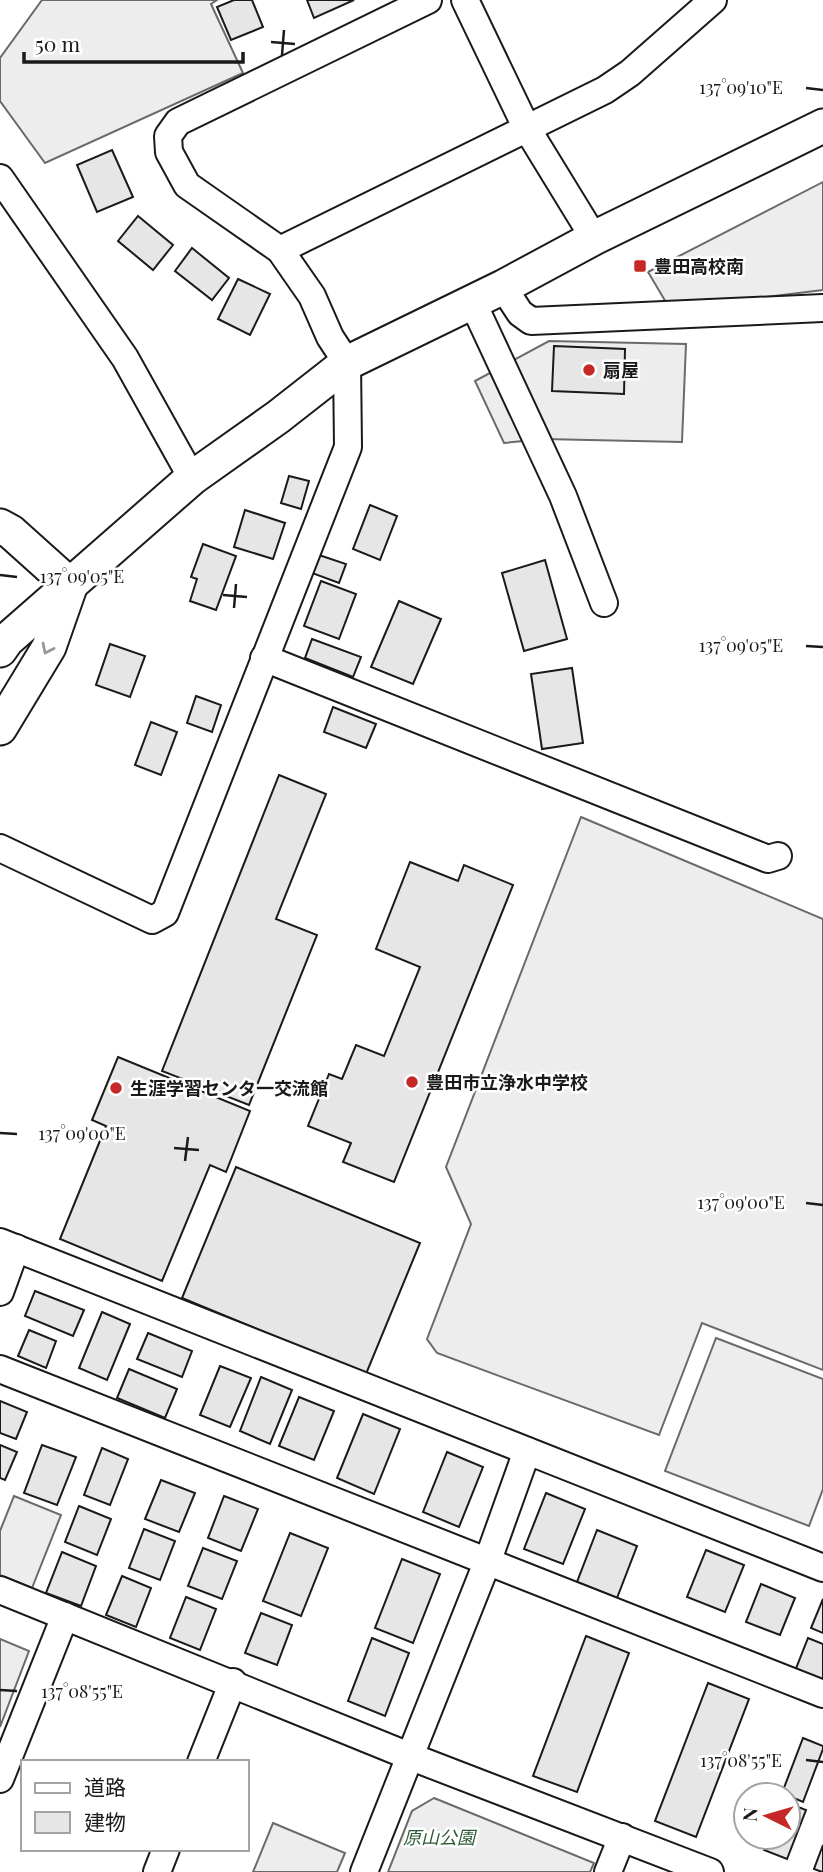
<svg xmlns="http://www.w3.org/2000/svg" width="823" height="1872" font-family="'Playfair Display','Noto Sans JP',serif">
	<rect width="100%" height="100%" fill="#fff"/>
	<g fill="#ededed" stroke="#6a6a6a" stroke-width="2">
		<path d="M42,0H217L211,4L243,73L45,163L0,101V58Z"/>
		<path d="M823,182V290L670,309L648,272Z"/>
		<path d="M549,341L686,344L682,442L543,439L504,443L475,381Z"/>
		<path d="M581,817L823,919V1370L702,1323L659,1435L437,1353L427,1339L471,1224L446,1167Z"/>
		<path d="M716,1338L823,1379V1489L809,1526L665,1471Z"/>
		<path d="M14,1496L61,1515L32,1588L0,1575V1531Z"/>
		<path d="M0,1639L29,1651L0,1727Z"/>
		<path d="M434,1798L594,1863L590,1872H388L412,1811Z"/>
		<path d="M273,1823L345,1853L337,1872H253Z"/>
	</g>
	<g fill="#e6e6e6" stroke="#1a1a1a" stroke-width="2">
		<path d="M234,0H252L263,27L231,40L217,7Z"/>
		<path d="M307,0H354L314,18Z"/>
		<path d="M112,150L133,197L97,212L77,165Z"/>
		<path d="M138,216L173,245L153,270L118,241Z"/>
		<path d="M192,248L229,278L212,300L175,271Z"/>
		<path d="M238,279L270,294L250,335L218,319Z"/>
		<path d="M554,346L625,349L624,394L552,391Z"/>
		<path d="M289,476L309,481L301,509L281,503Z"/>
		<path d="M370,505L397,516L380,560L353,549Z"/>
		<path d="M245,510L285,523L273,559L234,547Z"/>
		<path d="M203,544L236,556L216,610L190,601L197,579L191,577Z"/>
		<path d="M319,555L346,564L339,583L312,573Z"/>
		<path d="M545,560L567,639L524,651L502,573Z"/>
		<path d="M321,581L356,594L339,639L304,626Z"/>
		<path d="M399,601L441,619L413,684L371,667Z"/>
		<path d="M312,639L361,657L353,677L305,658Z"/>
		<path d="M110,644L145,656L130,697L96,685Z"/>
		<path d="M572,668L583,743L542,749L531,674Z"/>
		<path d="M196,696L221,705L212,732L187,723Z"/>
		<path d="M333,707L376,724L366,748L324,732Z"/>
		<path d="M151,722L177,732L161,775L135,765Z"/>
		<path d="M279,775L326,794L276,919L317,935L249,1105L162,1071Z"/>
		<path d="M410,862L458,881L464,865L513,885L394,1182L343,1162L351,1143L308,1126L329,1074L342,1079L356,1045L384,1056L420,967L376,949Z"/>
		<path d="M118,1057L250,1111L226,1172L210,1165L162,1281L60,1239L106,1126L92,1120Z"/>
		<path d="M236,1167L420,1243L366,1374L182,1298Z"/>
		<path d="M35,1291L84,1310L73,1336L25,1316Z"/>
		<path d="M102,1312L130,1324L107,1380L79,1368Z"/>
		<path d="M29,1330L56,1341L46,1368L18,1356Z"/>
		<path d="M148,1333L192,1351L182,1377L137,1359Z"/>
		<path d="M220,1366L251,1378L230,1427L200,1415Z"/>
		<path d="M129,1369L177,1389L165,1418L117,1398Z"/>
		<path d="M261,1377L292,1390L270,1444L240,1431Z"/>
		<path d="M299,1397L334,1411L314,1460L279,1446Z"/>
		<path d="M0,1401L27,1412L16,1439L0,1433Z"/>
		<path d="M363,1414L400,1429L374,1494L337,1478Z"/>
		<path d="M0,1445L17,1452L5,1480L0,1478Z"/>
		<path d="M42,1445L76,1457L57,1505L24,1493Z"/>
		<path d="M102,1448L128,1459L110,1505L84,1495Z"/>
		<path d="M447,1452L483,1467L459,1527L423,1512Z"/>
		<path d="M161,1480L195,1493L179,1532L145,1519Z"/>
		<path d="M546,1493L585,1509L563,1564L524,1549Z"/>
		<path d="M224,1496L258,1509L241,1551L208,1538Z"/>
		<path d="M79,1506L111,1519L97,1555L65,1542Z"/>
		<path d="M144,1529L175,1541L160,1580L129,1568Z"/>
		<path d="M597,1530L637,1546L617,1598L577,1582Z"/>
		<path d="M290,1533L328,1548L301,1616L263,1601Z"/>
		<path d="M203,1548L237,1561L222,1599L188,1586Z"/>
		<path d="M706,1550L744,1565L725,1612L687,1597Z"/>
		<path d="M62,1552L96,1566L81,1606L46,1593Z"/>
		<path d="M402,1559L440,1574L413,1643L375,1628Z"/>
		<path d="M122,1576L151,1588L136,1627L106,1615Z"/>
		<path d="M761,1584L795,1598L780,1635L746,1622Z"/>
		<path d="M186,1597L216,1609L200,1650L170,1638Z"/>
		<path d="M823,1599V1633L811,1628Z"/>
		<path d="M261,1613L292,1625L277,1665L245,1653Z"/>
		<path d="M586,1636L629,1653L577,1792L533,1776Z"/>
		<path d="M372,1638L409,1653L385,1716L348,1701Z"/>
		<path d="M808,1638L823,1644V1682L795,1671Z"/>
		<path d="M708,1683L749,1699L696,1837L655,1821Z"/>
		<path d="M803,1738L823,1746V1749L803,1802L782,1793Z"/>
		<path d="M788,1803L806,1810L787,1859L764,1850L769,1837H788Z"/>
		<path d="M823,1845V1872H822L814,1869Z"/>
	</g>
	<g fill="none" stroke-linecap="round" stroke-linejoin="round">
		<defs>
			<g id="minor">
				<path d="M465,0L526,127L594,238"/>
				<path d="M0,178L125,358L192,478"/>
				<path d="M280,250L605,90L630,73L713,0"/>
				<path d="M503,287L520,313L531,321L823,308"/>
				<path d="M472,301L563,496L604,603"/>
				<path d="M264,658L768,859L778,856"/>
				<path d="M0,848L152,920L165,913L348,447L347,363L330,337L312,296L280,250L187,185L169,152L168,136L178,122L428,0"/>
				<path d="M0,1242L823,1568"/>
				<path d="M0,1292L16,1248"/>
				<path d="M0,1369L823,1694"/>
				<path d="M0,1590L409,1756L710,1872"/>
				<path d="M201,1762L233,1682"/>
				<path d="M0,1779L65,1616"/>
				<path d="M157,1872L166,1849"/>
				<path d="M364,1872L488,1560L527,1451"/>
				<path d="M608,1872L622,1837"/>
			</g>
			<g id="tertiary">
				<path d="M0,526L11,532L70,585"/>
				<path d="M0,650L7,640L192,478L278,417L347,363L503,287L594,238L823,126"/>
				<path d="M0,728L49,647L70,587"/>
			</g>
		</defs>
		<use href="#minor" stroke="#1a1a1a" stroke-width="30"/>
		<use href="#tertiary" stroke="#1a1a1a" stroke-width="37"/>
		<use href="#minor" stroke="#fff" stroke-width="26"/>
		<use href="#tertiary" stroke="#fff" stroke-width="33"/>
	</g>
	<defs><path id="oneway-chevron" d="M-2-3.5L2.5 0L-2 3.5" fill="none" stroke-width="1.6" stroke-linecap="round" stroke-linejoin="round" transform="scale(1.75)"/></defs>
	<use stroke="#989898" href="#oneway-chevron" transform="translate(47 649) rotate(116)"/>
	<path fill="none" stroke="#1a1a1a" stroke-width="2.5" d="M271,42L295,44M282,55L284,30M806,88L823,90M0,575L17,577M223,595L247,597M234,608L236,584M806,646L823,647M0,1133L17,1134M174,1148L199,1150M185,1161L188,1137M806,1203L823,1205M0,1690L17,1691M806,1760L823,1762"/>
	<g fill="#c62828" stroke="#fff" stroke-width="2.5">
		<rect x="633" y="259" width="14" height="14" rx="3.5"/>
		<circle cx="589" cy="370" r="7"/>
		<circle cx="412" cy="1082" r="7"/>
		<circle cx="116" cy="1088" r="7"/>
	</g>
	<g text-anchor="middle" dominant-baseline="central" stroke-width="5" stroke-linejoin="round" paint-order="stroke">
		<g font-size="18" font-weight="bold" fill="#1a1a1a" stroke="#fff" text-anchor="start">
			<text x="654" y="266">豊田高校南</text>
			<text x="603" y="370">扇屋</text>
			<text x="426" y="1082">豊田市立浄水中学校</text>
			<text x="130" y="1088">生涯学習センタ一交流館</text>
		</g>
		<g font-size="18" font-style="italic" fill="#2b5a34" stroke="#fff">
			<text x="439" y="1837">原山公園</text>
		</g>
	</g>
	<g font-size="18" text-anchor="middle" fill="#1a1a1a" stroke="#fff" stroke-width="5" stroke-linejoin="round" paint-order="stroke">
		<text x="741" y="94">137°09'10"E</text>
		<text x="82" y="583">137°09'05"E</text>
		<text x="741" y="652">137°09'05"E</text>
		<text x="82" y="1140">137°09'00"E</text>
		<text x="741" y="1209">137°09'00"E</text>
		<text x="82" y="1698">137°08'55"E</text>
		<text x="741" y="1767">137°08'55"E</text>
	</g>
	<rect x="21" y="1760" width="228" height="91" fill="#ffffff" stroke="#a3a3a3" stroke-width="2"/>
	<rect x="35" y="1783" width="35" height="10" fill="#ffffff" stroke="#a3a3a3" stroke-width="2"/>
	<text x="84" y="1795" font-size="21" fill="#1a1a1a">道路</text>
	<rect x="35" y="1812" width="35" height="21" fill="#e6e6e6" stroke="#a3a3a3" stroke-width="2"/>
	<text x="84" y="1830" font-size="21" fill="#1a1a1a">建物</text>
	<g transform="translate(767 1816) rotate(275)"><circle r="33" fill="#ffffff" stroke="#a3a3a3" stroke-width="2"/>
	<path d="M0-5L12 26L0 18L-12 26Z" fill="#c62828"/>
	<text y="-10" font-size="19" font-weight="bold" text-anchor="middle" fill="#1a1a1a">N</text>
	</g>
	<path d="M24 52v10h219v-10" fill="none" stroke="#1a1a1a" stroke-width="3.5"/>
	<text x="35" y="52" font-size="21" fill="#1a1a1a" stroke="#ffffff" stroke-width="5" paint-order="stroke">50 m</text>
</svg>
